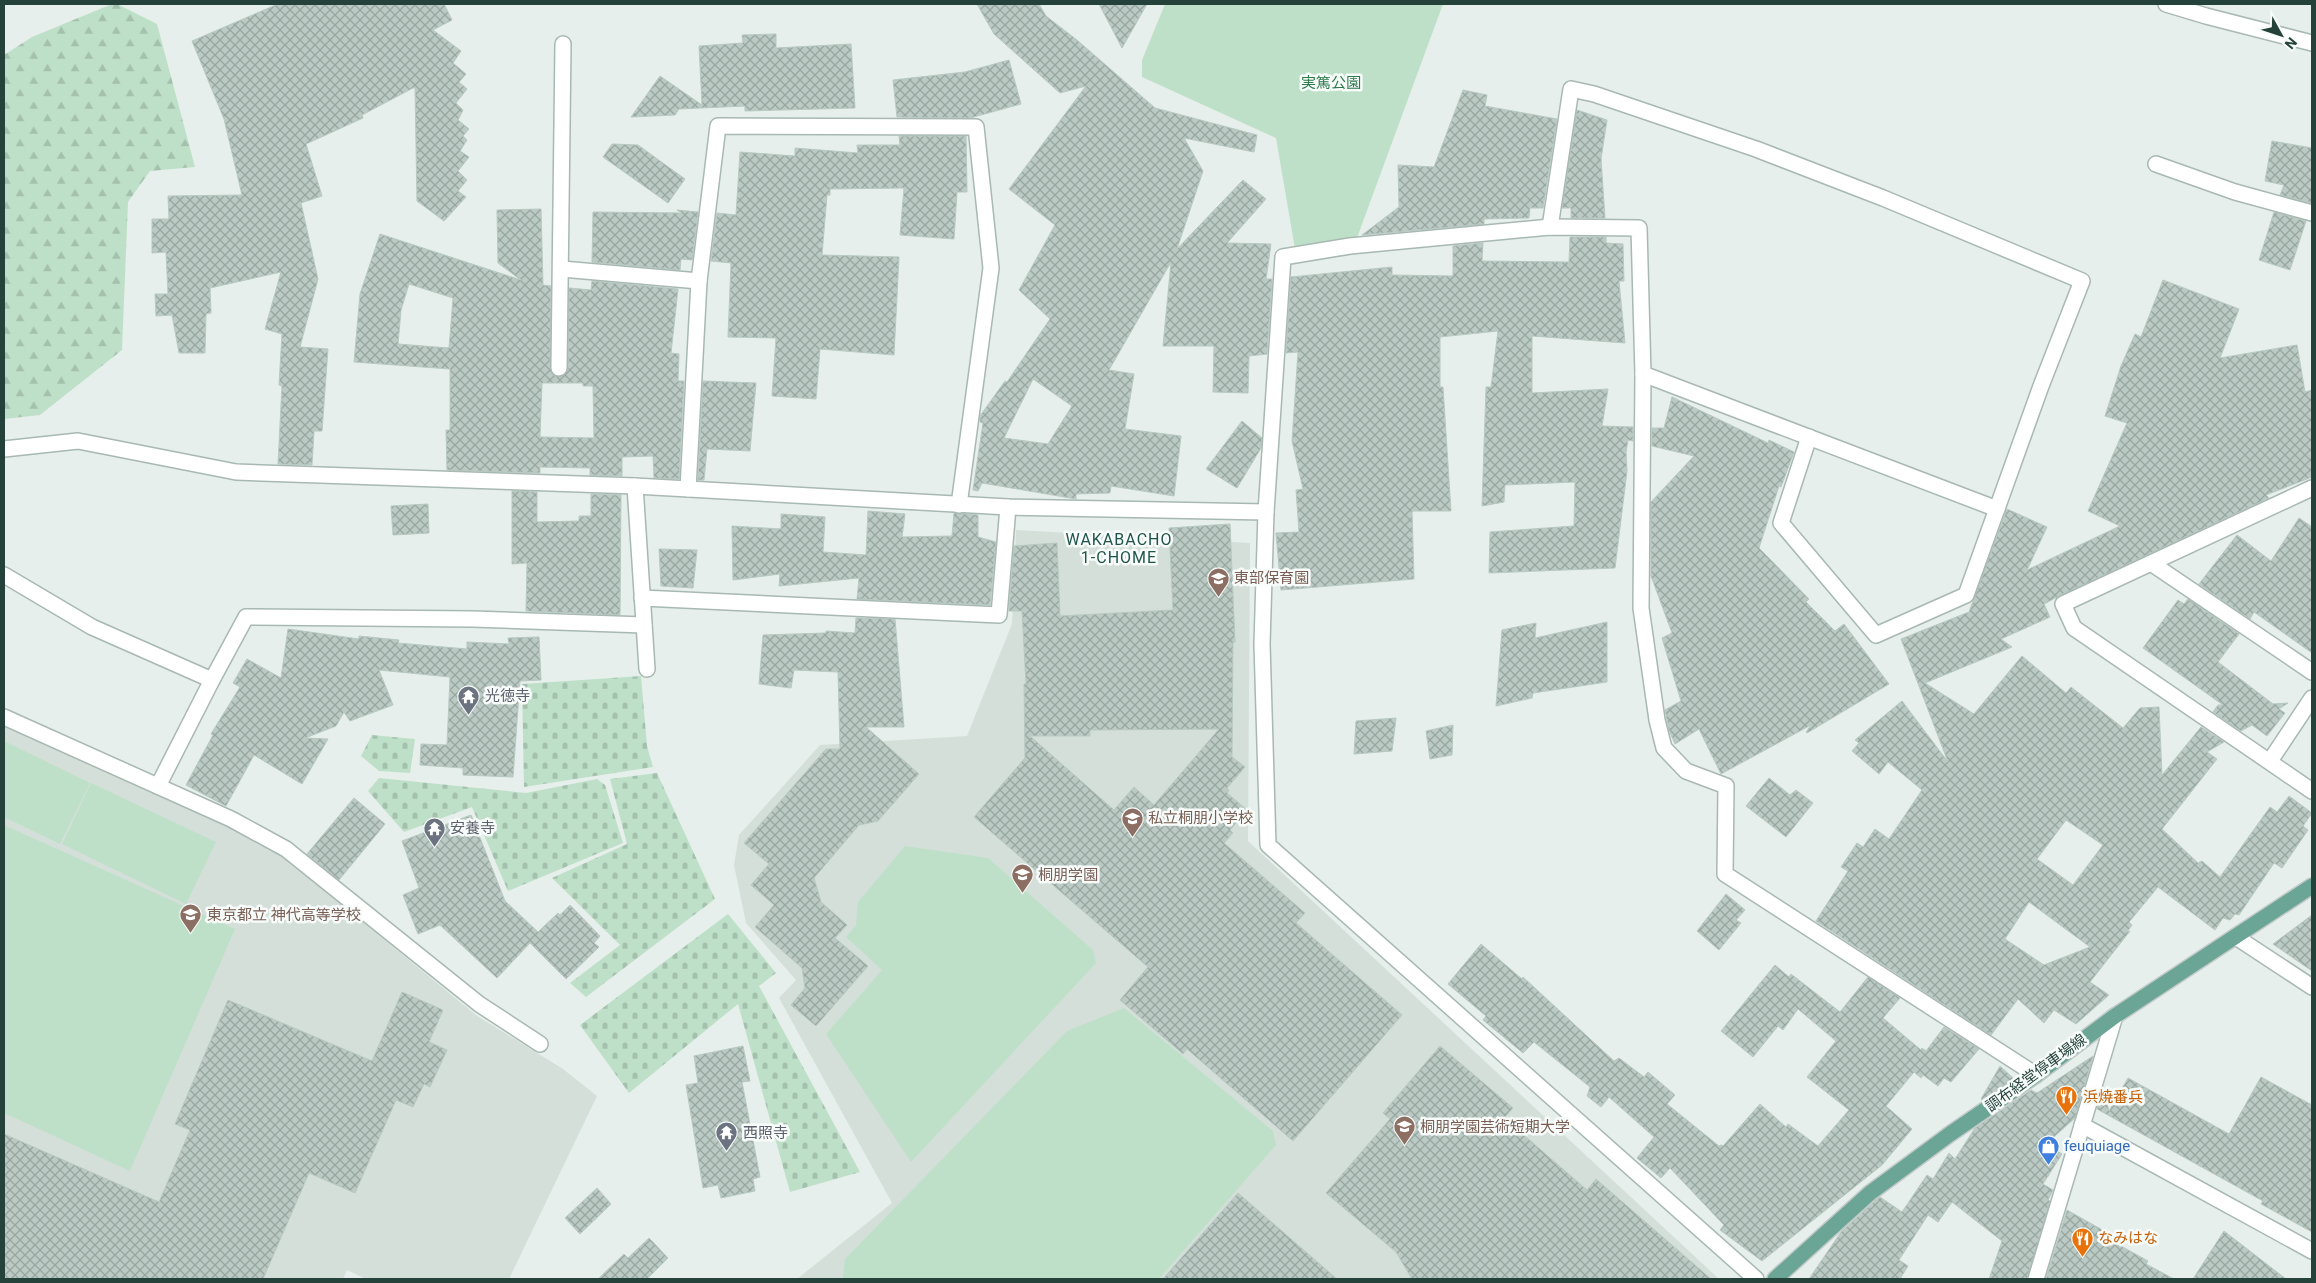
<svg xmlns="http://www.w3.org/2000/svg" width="2316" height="1283" font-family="Roboto,'Noto Sans JP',sans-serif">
	<defs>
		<pattern id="forest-firs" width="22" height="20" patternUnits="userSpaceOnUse" patternTransform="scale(1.25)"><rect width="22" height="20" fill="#bfe0c8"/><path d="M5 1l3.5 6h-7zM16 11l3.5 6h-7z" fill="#a4c1ad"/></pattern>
		<pattern id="cemetery-stones" width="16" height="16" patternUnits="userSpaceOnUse" patternTransform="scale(1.25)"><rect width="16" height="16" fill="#bfe0c8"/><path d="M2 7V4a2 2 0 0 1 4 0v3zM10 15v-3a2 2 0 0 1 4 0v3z" fill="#a4c1ad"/></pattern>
		<pattern id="building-cross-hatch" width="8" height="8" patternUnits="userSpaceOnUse" patternTransform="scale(1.25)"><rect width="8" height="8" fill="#bbcac4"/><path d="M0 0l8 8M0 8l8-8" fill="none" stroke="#98a6a0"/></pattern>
	</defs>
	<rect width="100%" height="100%" fill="#e6efeb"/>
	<g fill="#d4dfda">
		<path d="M1016,530L1250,543L1248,841L1719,1279H797L892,1203L779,998L796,980L746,923L734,865L739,835L820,745L967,736L1012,624Z"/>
		<path d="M4,727L235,828L279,853L477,1016L563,1069L597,1096L509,1279H366L347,1270L343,1279H4Z"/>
	</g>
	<path fill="url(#forest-firs)" d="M112,4H117L157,24L195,167L150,171L128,202L122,350L40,415L4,419V55L32,37Z"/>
	<g fill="url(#cemetery-stones)">
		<path d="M641,676L647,746L653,767L524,787L522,684Z"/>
		<path d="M372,735L415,739L410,773L379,771L361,756Z"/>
		<path d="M657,773L715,899L586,997L570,983L620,945L552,878L627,844L610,779Z"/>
		<path d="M379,778L526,793L597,779L605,785L623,843L508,891L472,807L404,832L368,791Z"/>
		<path d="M728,914L776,973L759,986L860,1172L790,1192L738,1004L629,1093L580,1025Z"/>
	</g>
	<g fill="#bfe0c8">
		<path d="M1165,4H1443L1354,246L1295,249L1276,138L1142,77V60Z"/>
		<path d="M4,741L90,783L60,844L4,817Z"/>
		<path d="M91,783L216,842L186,904L62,844Z"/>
		<path d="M4,825L235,929L130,1171L4,1113Z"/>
		<path d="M905,846L988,858L1093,950L1096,963L911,1162L826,1034L882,970L846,937L856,925L858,902Z"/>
		<path d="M1124,1008L1273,1131L1276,1145L1159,1279H843L845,1259L1067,1031Z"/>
	</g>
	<g fill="url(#building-cross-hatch)" stroke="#b8c9c2" fill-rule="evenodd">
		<path d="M278,4H444L452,20L433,30L461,51L453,63L466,74L459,82L467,89L456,103L463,110L458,120L469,129L463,136L467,140L460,151L469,157L458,171L467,180L458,191L466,197L444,221L417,201L415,87L362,115L363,118L306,144L322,196L301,203L318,279L300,347L328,349L322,431H314L312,465L278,464L282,386L279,385L282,334L265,329L281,272L210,288L211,313L206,314L205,353H179L172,315L156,316L155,294H168L166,252L152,253V219H169L168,196L242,195L224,119L192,41Z"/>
		<path d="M977,4H1039L1046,16L1077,40L1155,108L1257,135L1254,152L1184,138L1203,171L1177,249L1243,180L1266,199L1227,243L1271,244L1266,279H1272L1267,354L1249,356L1248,393L1213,392L1214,346H1163L1171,262L1109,370L1134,374L1125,429L1181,436L1174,496L1111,486L1110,493L1076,494V499L982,483L978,491L973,490L983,423L980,422V416L1005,381L1007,382L1050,319L1019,290L1055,225L1009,189L1086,86L1060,93L994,34ZM1033,379L1072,406L1048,444L1004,438Z"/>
		<path d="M1099,4H1147L1122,48Z"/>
		<path d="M776,34V48L851,44L855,108L745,111V106L679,109L675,115L631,117L660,76L702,105L699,46L743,43L742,35Z"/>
		<path d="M1009,60L1021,104L970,118L897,117L893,80L965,72Z"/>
		<path d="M1463,90L1487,95L1485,106L1557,119L1543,208H1530L1529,218L1484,219V224L1362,235L1399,207L1398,165L1434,167Z"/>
		<path d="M1577,110L1607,120L1601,159L1605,218H1571V208H1562Z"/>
		<path d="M899,136H966L967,192H957L954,239L900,235L904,188L830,189V195H827L822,255L899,257L894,355L820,349L816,399L772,396L776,338L728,337L731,263L711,261L717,213L736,215L740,152L795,156V148L858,153L857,145H900Z"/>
		<path d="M2272,141L2312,148V203L2280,195L2284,185L2265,181Z"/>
		<path d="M612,144L638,145L685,179L668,203L603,157Z"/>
		<path d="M541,209L543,285L551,286L550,368L555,376H563L568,369L569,288L591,290L592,281L678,289L671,353L679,354L678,381H684L679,479L654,478L653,456L622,457V476L590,475V468L540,467V473L447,470L446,430H450V369L354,362L360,294L380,234L521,280L498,263L497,210ZM409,284L453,298L449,348L398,344L401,310ZM542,383H583V386H593L594,438L540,437Z"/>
		<path d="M677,210L698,212L692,260L681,259L680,270L592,262L593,212L682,213Z"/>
		<path d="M2274,212L2306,221L2290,270L2259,260Z"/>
		<path d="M1570,237H1606V243L1623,244L1624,281H1619L1625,343L1532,336V393L1608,389L1602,426L1633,427V441L1628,440L1626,452L1627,471L1615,568L1489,573L1490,532L1574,526L1575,482L1505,485L1504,502L1482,506L1486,387H1491L1498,331L1440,337V387H1443L1451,511H1412L1414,579L1281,590L1276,533L1299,532L1296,490L1303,489L1292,441L1298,352L1286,353L1291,277L1392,267V275L1453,276V246L1483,243L1482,261L1569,262Z"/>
		<path d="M2163,280L2239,309L2220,358L2297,345L2305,392L2312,390V477L2266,495L2269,498L2059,596L2044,604L2050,617L2001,639L2012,647L1925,683L1974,714L2022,656L2066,693L2071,687L2123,728L2140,708L2159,707L2162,775L2201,727L2224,742L2207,752L2217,759L2162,829L2198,863L2202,861L2220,877L2270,807L2277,812L2289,796L2312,813L2303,826L2308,830L2282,868L2274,863L2239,915L2235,914L2230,920L2223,918L2215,930L2158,887L2129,922L2132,925L2127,932L2130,931L2090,982L2109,995L2076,1024L2054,1010L2044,1023L2018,999L1991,1035L1816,921L1848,871L1841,867L1857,843L1863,847L1875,829L1889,839L1922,790L1888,762L1879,774L1852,751L1859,743L1855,740L1902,701L1948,762L1901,639L1969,612L2007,509L2047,527L2027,570L2120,526L2088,511L2127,423L2105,416L2121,366L2135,334L2141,337ZM2066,820L2103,845L2073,885L2037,859ZM2029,902L2090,947L2044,965L2005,939Z"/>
		<path d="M703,381L756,383L750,451L707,449L704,480H698Z"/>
		<path d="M1672,397L1768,443L1769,440L1794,452L1781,487L1779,486L1759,548L1809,599L1806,602L1835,631L1844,624L1889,684L1807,733L1806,732L1811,725L1721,774L1699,729L1675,744L1669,730L1665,710L1681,701L1662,638L1672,633L1651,576V502L1694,456L1652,446V428H1664Z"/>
		<path d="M1242,421L1262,438L1261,448L1237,488L1206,469Z"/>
		<path d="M512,491L537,492V522L579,521V516H591V494L621,495L620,615L526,611L527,563L512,564Z"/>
		<path d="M428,504L429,533L393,535L391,506Z"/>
		<path d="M868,511L905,514L902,537L952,536L954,513L978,515V537L996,542L990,605L857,599L859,578L779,586L780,574L733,580L732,526L781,529V514L825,517L823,552L866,555Z"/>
		<path d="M2299,518L2312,527V653L2254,612L2250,619L2199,584L2237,535L2271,561Z"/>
		<path d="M1230,524L1235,642H1233L1232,757L1245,767L1227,788L1229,790L1227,793L1247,810L1230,830L1233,833L1224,843L1305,913L1296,923L1402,1015L1293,1141L1187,1049L1183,1054L1120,1000L1148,967L974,817L1025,758L1024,684H1026L1022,611H1009L1014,546L1057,543L1060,616L1173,610L1169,528ZM1219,729L1154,805L1134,787L1114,810L1030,736H1090V730Z"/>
		<path d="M659,549L697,550L693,588L661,586Z"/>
		<path d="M2188,599L2239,634L2218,662L2273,704L2288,703L2279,709L2285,713L2267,736L2252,725L2241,731L2213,712L2218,705H2223L2143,648L2178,600L2184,604Z"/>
		<path d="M856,618L895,619L904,727H866L919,774L878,821L859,825L814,878L821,902L847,925L835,938L868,966L816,1026L791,1005L805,988L802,968L755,927L774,905L751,885L769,864L744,843L826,749H840L838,672L794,670L791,688L759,684L763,635L826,633V631L855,633Z"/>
		<path d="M1607,622V682L1533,693L1532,698L1496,706L1502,630L1536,623L1535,638Z"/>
		<path d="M288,629L359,639V636L399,640L398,643L467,649V642L509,644L508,638L539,637L541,680L520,681L513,777L463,775V768L420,765L421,744L447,745L450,677L379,670L393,705L350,721L344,712L336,726L305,738L328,739L302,784L254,755L226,806L186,785L213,735L211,734L240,687L233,683L247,659L281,678Z"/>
		<path d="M1396,718L1392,751L1354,754L1356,721Z"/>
		<path d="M1453,725L1452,755L1430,759L1426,731Z"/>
		<path d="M1769,778L1790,795L1796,790L1813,803L1786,837L1746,806Z"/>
		<path d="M354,798L385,824L339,880L307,854Z"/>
		<path d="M471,815L505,901L538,932L558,913L560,915L570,905L600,936L594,943L599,947L566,979L530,943L497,978L440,925L418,934L403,895L419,888L402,841Z"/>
		<path d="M1726,894L1745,910L1736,920L1741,923L1719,950L1697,931Z"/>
		<path d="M2312,915V971L2273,944Z"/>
		<path d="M1481,944L1522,979L1523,977L1614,1061L1619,1058L1644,1077L1648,1072L1675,1095L1667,1104L1719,1146L1721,1145L1723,1146L1760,1104L1786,1127L1788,1124L1818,1146L1849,1110L1807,1077L1836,1041L1798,1009L1783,1030L1778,1026L1753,1057L1721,1031L1775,965L1789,977L1791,974L1840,1012L1868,977L1900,998L1883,1018L1921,1050L1922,1048L1926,1051L1944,1027L1979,1049L1951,1082L1944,1078L1938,1086L1923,1075L1921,1078L1914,1072L1886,1106L1912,1129L1882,1165L1762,1261L1720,1230L1724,1225L1670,1168L1661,1178L1637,1158L1654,1137L1609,1097L1601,1107L1587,1096L1590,1087L1534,1042L1523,1053L1483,1020L1486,1016L1448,984Z"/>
		<path d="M402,992L443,1010L429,1042L447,1050L430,1087L424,1084L413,1107L396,1100L355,1193L309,1173L263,1279H4V1134L159,1202L190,1130L175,1124L228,1000L372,1061Z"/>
		<path d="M743,1046L750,1081L742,1082L760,1177L753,1179L755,1191L721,1198L718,1185L703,1188L686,1085L698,1083L694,1056Z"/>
		<path d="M1440,1046L1513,1108L1504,1118L1587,1190L1596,1179L1711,1279H1412L1396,1252L1326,1193L1390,1119L1383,1113Z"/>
		<path d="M2093,1056L2075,1118L2046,1144L2062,1154L2043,1184L2053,1190L2048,1200L2050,1201L2027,1279H1989L2002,1241L1952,1202L1938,1222L1928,1215L1899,1260L1908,1266L1900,1279H1809L1841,1232L1876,1200L1880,1197L1902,1212L1927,1175L1933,1179L1949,1153L1955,1159L1975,1128L2031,1090L2037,1093Z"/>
		<path d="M2000,1066L2014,1079L1982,1100L1981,1099Z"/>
		<path d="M2261,1077L2312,1105V1232L2261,1204L2263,1201L2097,1109L2103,1089L2109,1111L2128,1078L2229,1134Z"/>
		<path d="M597,1188L611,1204L580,1234L565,1218Z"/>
		<path d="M1238,1193L1337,1279H1163Z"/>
		<path d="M2067,1210L2113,1236L2110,1240L2148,1261L2146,1264L2174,1279H2046Z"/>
		<path d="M2224,1231L2286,1279H2193Z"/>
		<path d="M649,1238L668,1258L647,1279H598L624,1254L628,1258Z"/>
	</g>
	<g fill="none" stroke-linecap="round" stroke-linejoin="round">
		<defs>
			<g id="minor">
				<path d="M2166,4L2206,16L2312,43"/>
				<path d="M2156,164L2235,192L2312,213"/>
				<path d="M1550,227L1571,89L1594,94L1756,149L1883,198L2082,281L2041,386L1966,595L1876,635L1781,523L1809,437"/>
				<path d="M562,269L699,281"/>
				<path d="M559,368L563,44"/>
				<path d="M1643,374L1997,509"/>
				<path d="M4,449L78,441L236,472L635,486L1008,507L1266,512"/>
				<path d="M635,486L647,669"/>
				<path d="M2312,488L2063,604L2074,628L2312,791"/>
				<path d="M688,489L699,281L718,126L976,127L991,268L959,505"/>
				<path d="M2151,563L2312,672"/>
				<path d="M4,575L92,627L212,680L158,786"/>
				<path d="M642,598L999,615L1008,507"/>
				<path d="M212,680L246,617L473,619L644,625"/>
				<path d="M4,717L231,819L286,849L479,1004L540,1044"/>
				<path d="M2270,761L2312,698"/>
				<path d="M2236,937L2312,987"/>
				<path d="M2082,1125L2312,1251"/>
				<path d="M1756,1279L1268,845L1262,644L1266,512L1283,257L1350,246L1550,227L1639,228L1643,374L1641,608L1657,720L1664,748L1686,771L1726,786L1725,874L2036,1075"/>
				<path d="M2036,1279L2115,1016"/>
			</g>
			<path id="major" d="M1775,1279L1870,1193L1950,1134L2036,1075L2115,1016L2312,886"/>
		</defs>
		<use href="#minor" stroke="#a8b8b2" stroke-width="18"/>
		<use href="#major" stroke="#c2cac8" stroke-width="18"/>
		<use href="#minor" stroke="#fff" stroke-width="15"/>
		<use href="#major" stroke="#6aa596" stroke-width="15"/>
	</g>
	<defs>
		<symbol id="school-pin" viewBox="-11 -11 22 30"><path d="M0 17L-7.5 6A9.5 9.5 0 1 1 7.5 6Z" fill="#8d6e63" stroke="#f7fbf9"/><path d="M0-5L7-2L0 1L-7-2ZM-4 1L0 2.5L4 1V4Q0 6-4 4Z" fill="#fff"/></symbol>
		<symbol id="temple-pin" viewBox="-11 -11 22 30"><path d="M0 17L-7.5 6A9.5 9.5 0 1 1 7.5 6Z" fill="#6b7280" stroke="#f7fbf9"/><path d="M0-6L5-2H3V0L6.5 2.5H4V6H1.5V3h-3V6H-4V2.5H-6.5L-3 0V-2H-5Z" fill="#fff"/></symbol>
		<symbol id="restaurant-pin" viewBox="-11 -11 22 30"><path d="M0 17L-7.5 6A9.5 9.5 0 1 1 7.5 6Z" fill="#e8710a" stroke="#f7fbf9"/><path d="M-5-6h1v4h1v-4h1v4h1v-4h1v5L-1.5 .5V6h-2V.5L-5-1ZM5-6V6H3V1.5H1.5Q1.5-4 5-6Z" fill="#fff"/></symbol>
		<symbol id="university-pin" viewBox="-11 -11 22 30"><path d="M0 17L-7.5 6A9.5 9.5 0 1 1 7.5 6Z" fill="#8d6e63" stroke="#f7fbf9"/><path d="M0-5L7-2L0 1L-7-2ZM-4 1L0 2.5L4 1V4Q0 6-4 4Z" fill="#fff"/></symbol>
		<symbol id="shop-pin" viewBox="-11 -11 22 30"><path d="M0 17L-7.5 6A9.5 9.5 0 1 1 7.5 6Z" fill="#3f7fe0" stroke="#f7fbf9"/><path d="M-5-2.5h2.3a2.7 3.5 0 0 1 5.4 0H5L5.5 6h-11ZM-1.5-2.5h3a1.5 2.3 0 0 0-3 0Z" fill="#fff"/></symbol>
	</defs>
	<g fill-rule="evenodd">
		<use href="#school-pin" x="1206" y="566" width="25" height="34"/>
		<use href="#temple-pin" x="456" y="684" width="25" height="34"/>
		<use href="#school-pin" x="1120" y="806" width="25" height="34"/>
		<use href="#temple-pin" x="422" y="816" width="25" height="34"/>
		<use href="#school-pin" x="1010" y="862" width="25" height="34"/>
		<use href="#school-pin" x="178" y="902" width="25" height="34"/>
		<use href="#restaurant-pin" x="2054" y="1084" width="25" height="34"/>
		<use href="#university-pin" x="1392" y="1114" width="25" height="34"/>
		<use href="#temple-pin" x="714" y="1120" width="25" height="34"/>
		<use href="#shop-pin" x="2036" y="1134" width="25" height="34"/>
		<use href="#restaurant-pin" x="2070" y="1226" width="25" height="34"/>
	</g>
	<g text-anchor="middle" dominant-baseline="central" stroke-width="5" stroke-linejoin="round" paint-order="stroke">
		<g font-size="15" fill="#2d7a4b" stroke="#f7fbf9">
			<text x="1331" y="83">実篤公園</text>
		</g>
		<g font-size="15" fill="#785e54" stroke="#f7fbf9" text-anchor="start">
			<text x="1234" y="578">東部保育園</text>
			<text x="1148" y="818">私立桐朋小学校</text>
			<text x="1038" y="875">桐朋学園</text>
			<text x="207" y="915">東京都立 神代高等学校</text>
			<text x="1420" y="1127">桐朋学園芸術短期大学</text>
		</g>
		<g font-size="15" fill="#5b616d" stroke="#f7fbf9" text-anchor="start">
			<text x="485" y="696">光徳寺</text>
			<text x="450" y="828">安養寺</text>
			<text x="743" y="1133">西照寺</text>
		</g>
		<g font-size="15" fill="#24423a" stroke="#f7fbf9">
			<text transform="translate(2036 1073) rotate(-36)">調布経堂停車場線</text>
		</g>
		<g font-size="15" fill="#c56008" stroke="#f7fbf9" text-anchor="start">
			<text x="2083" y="1097">浜焼番兵</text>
			<text x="2098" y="1238">なみはな</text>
		</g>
		<g font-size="15" fill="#366cbe" stroke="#f7fbf9" text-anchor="start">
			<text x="2064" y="1146">feuquiage</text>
		</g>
		<g font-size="16" letter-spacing="1" fill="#1f5548" stroke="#f7fbf9">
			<text x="1119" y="539">WAKABACHO<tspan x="1119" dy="18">1-CHOME</tspan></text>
		</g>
	</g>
	<rect width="2316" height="1283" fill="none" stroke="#24423a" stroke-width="10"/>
	<g transform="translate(2281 35) rotate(130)" stroke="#f7fbf9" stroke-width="4" paint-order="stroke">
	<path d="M0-4L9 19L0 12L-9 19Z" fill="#24423a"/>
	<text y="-8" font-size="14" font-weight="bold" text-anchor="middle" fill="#24423a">N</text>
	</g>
</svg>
